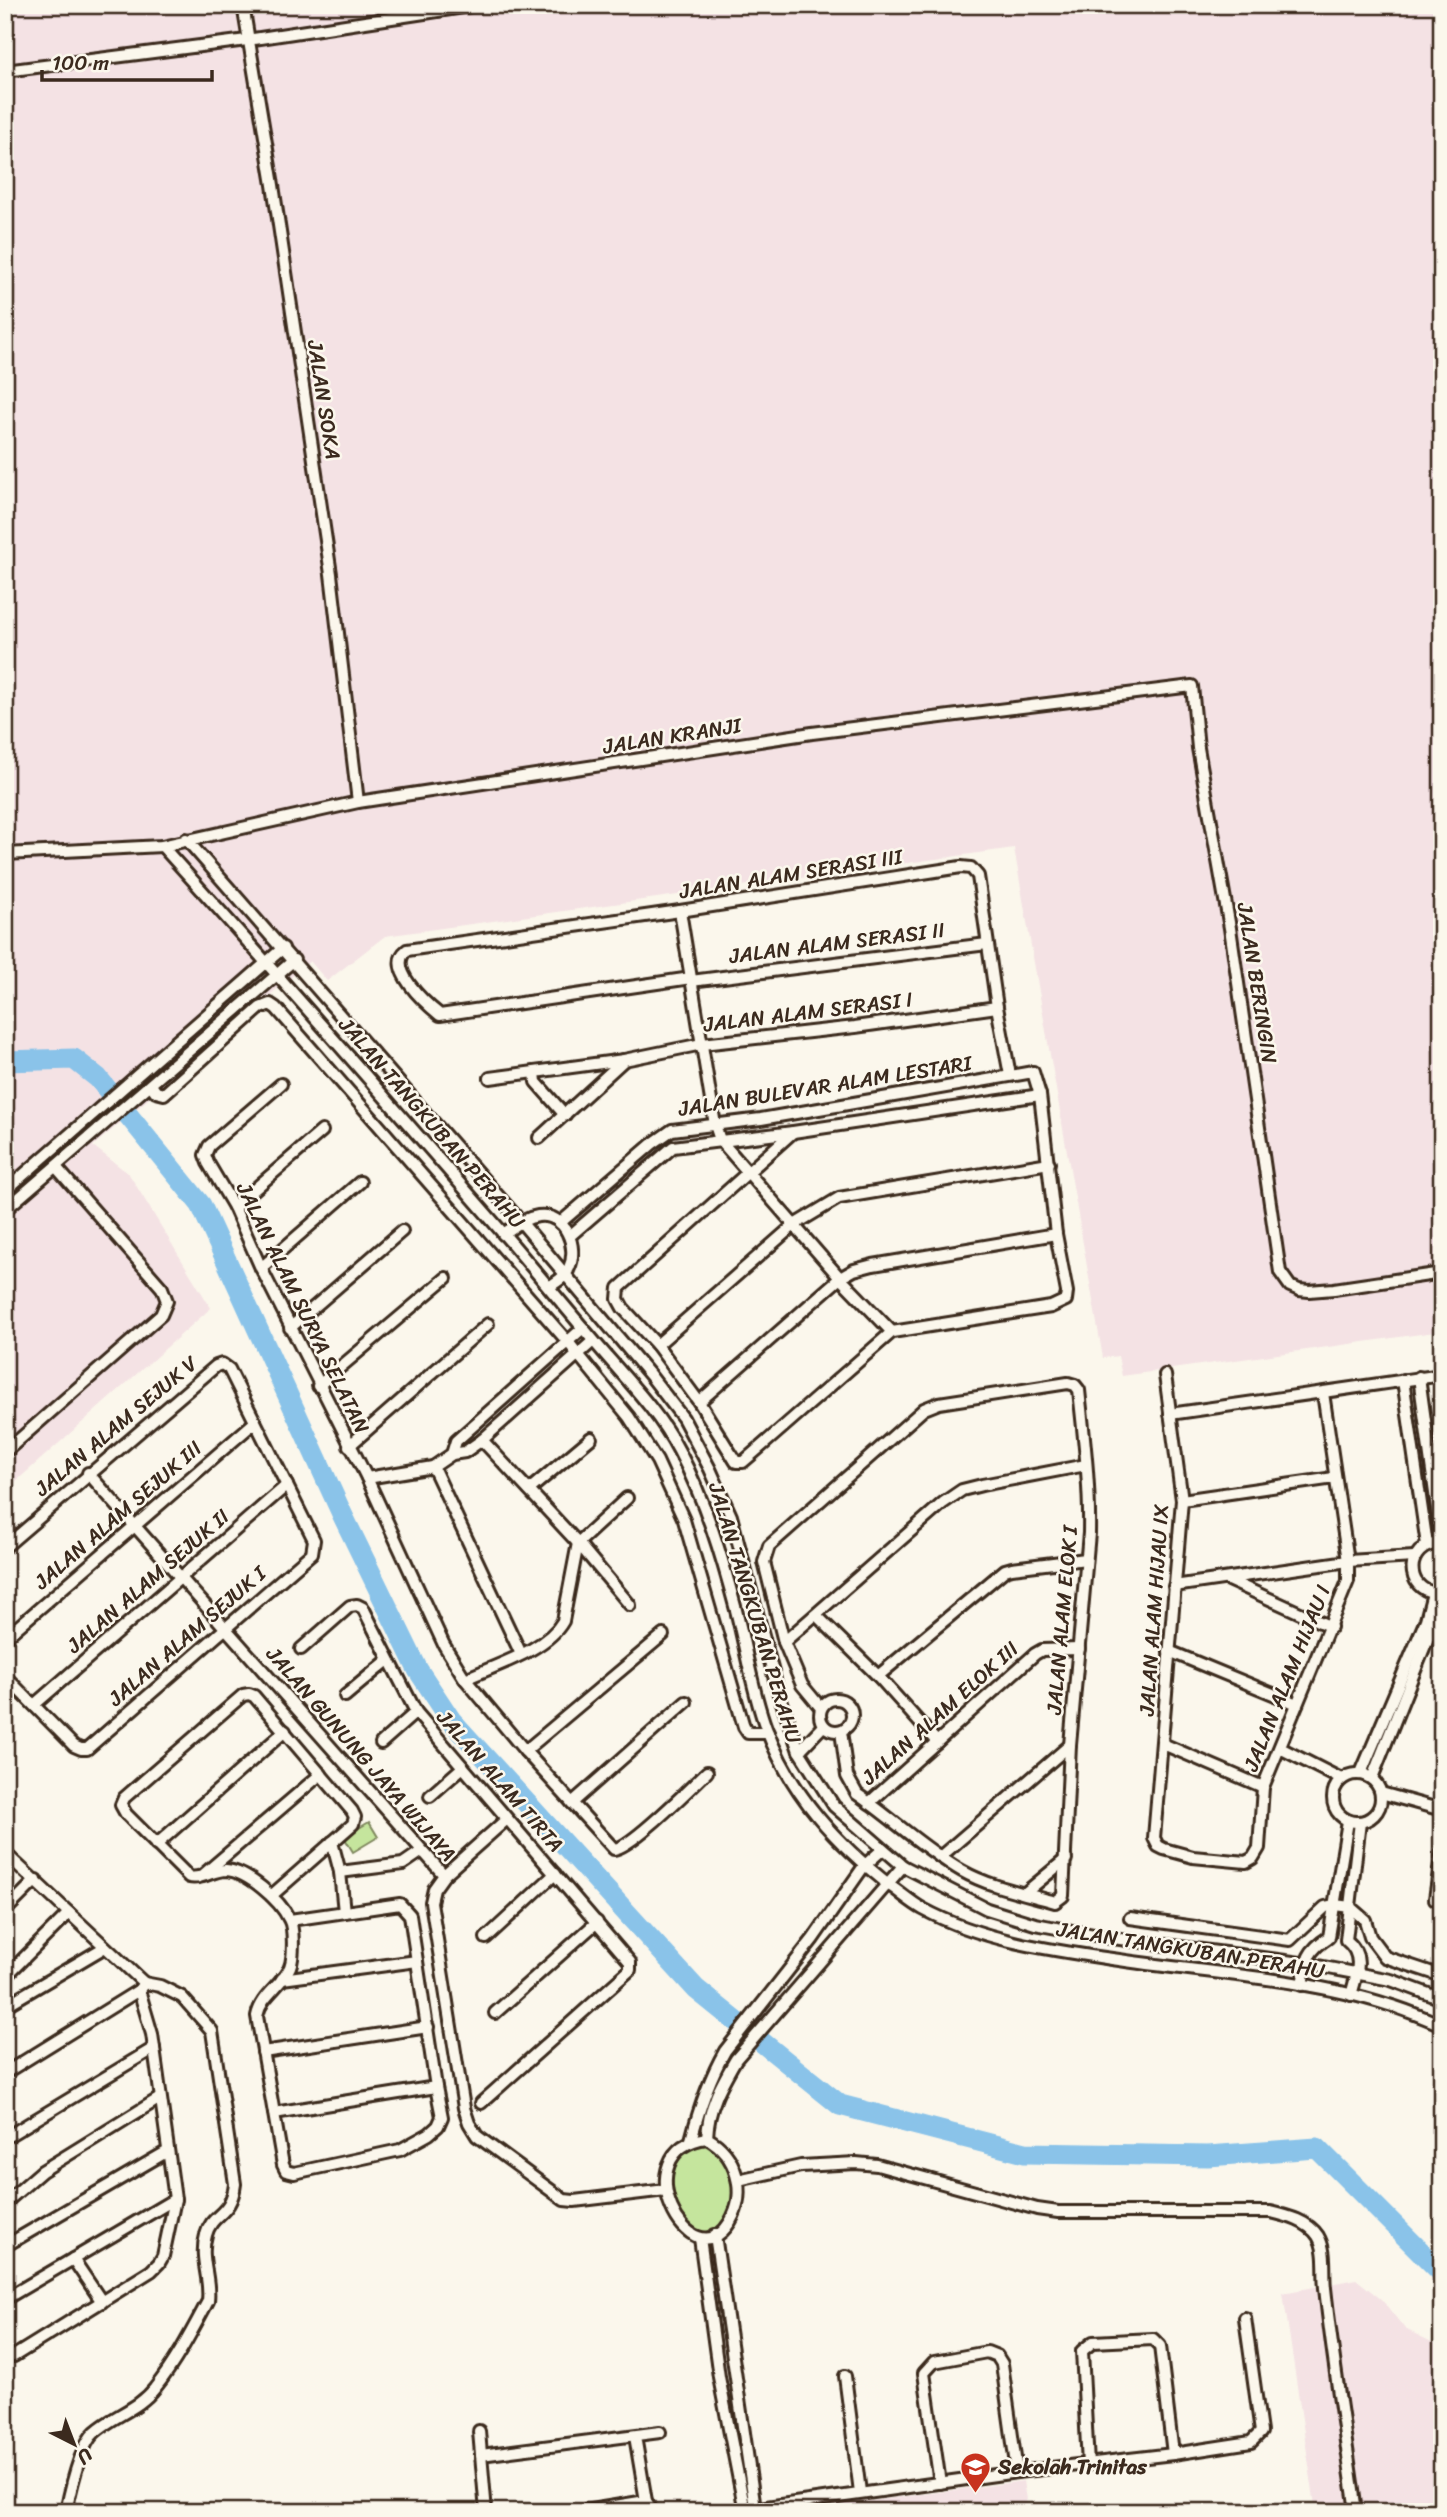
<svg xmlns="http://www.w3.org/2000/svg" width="1447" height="2517" font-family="Sriracha,sans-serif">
	<rect width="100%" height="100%" fill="#fbf7ec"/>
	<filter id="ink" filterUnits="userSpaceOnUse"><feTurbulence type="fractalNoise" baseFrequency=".0143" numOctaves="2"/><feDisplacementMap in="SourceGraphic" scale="14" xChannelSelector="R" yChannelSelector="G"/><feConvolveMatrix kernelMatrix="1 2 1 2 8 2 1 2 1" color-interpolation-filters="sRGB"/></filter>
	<g filter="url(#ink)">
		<g fill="#f4e2e4">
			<path d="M5,5H1442V1331L1122,1376L1118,1356L1103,1358L1014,848L385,936L327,981L310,961L93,1146L129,1174L211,1308L5,1491Z"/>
			<path d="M1356,2279L1382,2300L1405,2329L1442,2347V2512H1316L1283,2293Z"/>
			<path d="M1023,2481L1028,2512H825V2507Z"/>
		</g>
		<g fill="#c5e59d" stroke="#80885e" stroke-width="2">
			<path d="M369,1822L378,1837L353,1852L344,1837Z"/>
			<path d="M707,2139L727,2156L736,2181L730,2217L721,2229L705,2237L691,2232L667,2190L678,2152Z"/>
		</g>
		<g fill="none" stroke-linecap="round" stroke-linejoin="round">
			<path stroke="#8ac3e9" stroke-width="21" d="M5,1061L74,1059L98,1078L201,1205L343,1516L418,1670L451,1720L696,1989L840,2105L1025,2153L1208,2156L1317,2148L1442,2273"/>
			<defs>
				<g id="minor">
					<path d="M243,5L273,185L331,574L358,802"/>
					<path d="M5,71L247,40L477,5"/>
					<path d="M186,839L521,1222L650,1375L683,1418L710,1469L731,1516L778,1691L799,1751L834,1806L903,1866L987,1909L1035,1924L1105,1937L1308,1964L1391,1980L1442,1999"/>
					<path d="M162,846C281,978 398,1112 515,1247C541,1278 567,1309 593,1340C623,1376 657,1409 679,1451C705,1500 722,1557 736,1610C746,1649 752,1690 766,1728C791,1795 837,1844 892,1887C902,1894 912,1903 923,1909C980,1940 1049,1950 1112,1959C1202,1973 1303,1977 1389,2005C1407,2010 1424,2018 1442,2025"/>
					<path d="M5,854L162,846L358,802L812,733L1192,686L1198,748L1230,928L1280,1272L1290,1286L1299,1290L1309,1291L1334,1289L1442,1273"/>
					<path d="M680,911L715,1125L720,1140L840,1278L892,1332"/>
					<path d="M691,978L440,1015C425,1003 385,967 407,950L680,911L961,867L971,868L978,876L997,1007L1010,1075"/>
					<path d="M691,981L987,944"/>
					<path d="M535,1072L536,1082L565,1115"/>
					<path d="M490,1078L624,1060L702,1044L855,1027L997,1007"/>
					<path d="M281,1084L209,1146L205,1155L208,1163L234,1207L261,1268L367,1478L444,1645L465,1679L525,1751L614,1849C631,1848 691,1787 707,1772"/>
					<path d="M151,1085L156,1092L164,1094L260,1008L270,1004L276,1008L568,1342L629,1417L657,1461L684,1520L744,1727L748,1733H768"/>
					<path d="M539,1138L624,1060"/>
					<path d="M5,1191L283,948"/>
					<path d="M234,1207L322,1131"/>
					<path d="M5,1210L294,960"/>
					<path d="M560,1223L652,1144L672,1130L761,1119L1033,1072L1040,1095L1056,1234L1067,1292L1066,1300L1051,1307L892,1332L750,1456L743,1462H736L699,1402L657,1345L623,1308L618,1299L619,1288L793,1132"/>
					<path d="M503,1234C514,1227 524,1218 538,1216C565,1212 579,1247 569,1268C566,1277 556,1282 549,1287"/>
					<path d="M571,1235L673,1147L793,1132L1040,1095"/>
					<path d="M261,1268L360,1182"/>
					<path d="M290,1328L402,1231"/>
					<path d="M657,1345L794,1225L839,1198L1049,1163"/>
					<path d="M1165,1375L1182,1500L1154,1838L1158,1846L1164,1849L1193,1857L1246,1862L1253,1858L1259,1848L1263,1787L1348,1581V1561L1323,1393"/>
					<path d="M1419,1377L1442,1544"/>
					<path d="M1403,1380L1427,1545"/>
					<path d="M318,1386L446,1278"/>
					<path d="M699,1402L840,1278L854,1270L873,1265L1056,1234"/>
					<path d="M1170,1414L1442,1375"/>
					<path d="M482,1440L578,1543L630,1605"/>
					<path d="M349,1446L488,1324"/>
					<path d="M5,1452L161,1315L167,1301L162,1288L56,1167"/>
					<path d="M452,1454L456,1441L583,1328"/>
					<path d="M433,1467L521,1654"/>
					<path d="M88,1473L444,1875L434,1889L431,1902L464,2108L469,2123L477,2136L564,2200L574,2201L666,2190"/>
					<path d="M367,1478L433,1467L452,1454L465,1452L482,1440L593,1341"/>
					<path d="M529,1490L591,1438"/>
					<path d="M1182,1500L1334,1478"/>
					<path d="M1434,1544C1401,1551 1408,1597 1442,1592"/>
					<path d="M5,1547L216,1366L222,1364L229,1369L314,1540L312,1553L87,1749H81L74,1746L5,1676"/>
					<path d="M1228,1580L1331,1627"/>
					<path d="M1174,1586L1348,1561L1414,1557"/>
					<path d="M816,1615L878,1676L937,1742"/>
					<path d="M5,1638L255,1422"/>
					<path d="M784,1642L943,1503L962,1490L982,1485L1086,1465"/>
					<path d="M301,1649L350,1606L357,1605L363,1608L416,1712L630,1962V1970L481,2103"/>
					<path d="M1169,1651L1297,1704"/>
					<path d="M878,1676L1005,1570L1012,1568L1086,1559"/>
					<path d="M465,1679C496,1665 547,1650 563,1621L578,1543L627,1498"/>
					<path d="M345,1696L388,1660"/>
					<circle cx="836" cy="1715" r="16"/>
					<path d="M34,1705L287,1485"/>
					<path d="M821,1708L802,1685L784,1642L764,1562L769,1546L924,1409L939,1403L1068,1383L1075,1385L1079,1390C1084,1438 1090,1485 1089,1533L1070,1745L1063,1896L1055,1902C1024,1893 990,1887 962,1871C924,1849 893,1819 857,1794L847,1776L841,1731"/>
					<path d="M381,1743L416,1712"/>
					<path d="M1163,1744L1263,1787"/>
					<path d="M1280,1748L1341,1779"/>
					<path d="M525,1751L663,1635"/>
					<path d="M799,1751L823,1726"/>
					<path d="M1361,1773L1426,1620L1433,1593"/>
					<circle cx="1357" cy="1798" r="24"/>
					<path d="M1372,1778L1442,1603"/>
					<path d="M1381,1793L1442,1810"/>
					<path d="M430,1796L463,1767"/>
					<path d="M572,1803L686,1702"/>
					<path d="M869,1803L1035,1654L1042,1650L1079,1649"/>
					<path d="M332,1842L340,1872L344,1912"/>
					<path d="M156,1845L285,1731"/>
					<path d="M5,1853L144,1983"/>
					<path d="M940,1857L1070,1745"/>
					<path d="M340,1872L403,1864L422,1851"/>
					<path d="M204,1874L321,1774"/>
					<path d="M444,1875L507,1819"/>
					<path d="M1025,1893L1066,1859"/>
					<path d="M271,1896L353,1824L355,1817L352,1811L254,1696L249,1694L243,1695L124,1798L121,1805L126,1814L189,1877C201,1880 213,1870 226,1870C247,1871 280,1900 289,1919C294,1927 294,1957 290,1967C282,1986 261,1995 257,2016L283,2165L286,2171L294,2173L400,2150L429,2134L438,2126L442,2117L436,2087L410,1915L400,1904L290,1920"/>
					<path d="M1435,1899L1442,1849"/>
					<path d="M5,1911L36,1880"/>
					<path d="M1130,1918L1290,1940L1325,1907L1335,1905L1350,1907L1365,1920L1370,1937L1385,1957L1442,1976"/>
					<path d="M486,1938L555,1874"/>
					<path d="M5,1977L69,1913"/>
					<path d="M282,1979L417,1961"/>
					<path d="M1302,1985C1306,1960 1307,1951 1329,1937L1348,1821"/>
					<path d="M1351,1995C1357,1974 1365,1955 1346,1940L1360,1822"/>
					<path d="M5,2006L105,1947"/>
					<path d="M495,2013L597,1922"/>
					<path d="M263,2052L428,2027"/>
					<path d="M5,2073L139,1990"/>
					<path d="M274,2113L436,2087"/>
					<path d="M5,2138L154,2048"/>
					<path d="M707,2138C708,2107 721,2085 736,2059L903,1866"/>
					<path d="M707,2138C736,2154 748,2192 730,2222C691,2285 621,2149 707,2138Z"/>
					<path d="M691,2140C699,2109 709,2079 725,2051L813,1939L864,1866L882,1850"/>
					<path d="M738,2180L801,2166L856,2163L877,2165L1037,2209L1058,2212H1271C1288,2216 1308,2221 1318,2236C1327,2251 1323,2271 1325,2288C1333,2363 1346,2437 1356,2512"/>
					<path d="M5,2203L42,2171L160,2098"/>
					<path d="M715,2235L754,2501"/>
					<path d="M700,2238L719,2377L743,2501"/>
					<path d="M5,2246L168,2151"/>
					<path d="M73,2259L102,2302"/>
					<path d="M5,2299L175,2199"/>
					<path d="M5,2356H14L151,2271L159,2263L163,2256L175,2199L152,2034L139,1990L144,1983"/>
					<path d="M845,2376L860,2492"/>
					<path d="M479,2431L486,2512"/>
					<path d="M635,2436L646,2501L653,2512"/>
					<path d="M481,2455L660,2432"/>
					<path d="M1088,2465L1082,2351L1093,2342L1153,2339L1160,2346L1173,2454"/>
					<path d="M940,2483L924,2373L934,2362L987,2352L997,2356L1002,2364L1017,2472"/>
					<path d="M759,2508L1017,2472L1173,2454L1251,2442L1261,2432L1245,2318"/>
					<path d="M66,2512C70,2492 80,2445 95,2432C114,2415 139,2409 155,2388C176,2362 192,2331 208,2301C211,2278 199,2259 206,2235C212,2212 231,2217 235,2184L212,2031L182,1997L160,1986L144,1983"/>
					<path d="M578,2512L646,2501"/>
				</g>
			</defs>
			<use href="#minor" stroke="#3b2a1e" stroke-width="16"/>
			<use href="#minor" stroke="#fbf7ec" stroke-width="10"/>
		</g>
	</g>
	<defs>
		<symbol id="school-pin" viewBox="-11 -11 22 30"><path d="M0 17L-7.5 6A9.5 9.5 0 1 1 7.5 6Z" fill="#c8321e" stroke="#fbf7ec"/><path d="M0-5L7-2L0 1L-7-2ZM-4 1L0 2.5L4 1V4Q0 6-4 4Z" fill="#fff"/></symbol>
	</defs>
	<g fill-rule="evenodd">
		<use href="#school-pin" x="958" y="2450" width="35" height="47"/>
	</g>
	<g text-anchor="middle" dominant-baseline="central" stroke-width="5" stroke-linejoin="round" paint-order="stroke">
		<g font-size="21" fill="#3b2a1e" stroke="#fbf7ec">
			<text transform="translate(324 400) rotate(81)">JALAN SOKA</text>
			<text transform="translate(672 736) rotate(-9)">JALAN KRANJI</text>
			<text transform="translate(791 874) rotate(-9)">JALAN ALAM SERASI III</text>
			<text transform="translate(837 943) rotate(-7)">JALAN ALAM SERASI II</text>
			<text transform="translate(1257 983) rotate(81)">JALAN BERINGIN</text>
			<text transform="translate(808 1012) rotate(-7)">JALAN ALAM SERASI I</text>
			<text transform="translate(825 1086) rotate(-9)">JALAN BULEVAR ALAM LESTARI</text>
			<text transform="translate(432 1123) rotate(49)">JALAN TANGKUBAN PERAHU</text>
			<text transform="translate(303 1308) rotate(64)">JALAN ALAM SURYA SELATAN</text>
			<text transform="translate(116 1426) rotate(-40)">JALAN ALAM SEJUK V</text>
			<text transform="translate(118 1515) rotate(-41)">JALAN ALAM SEJUK III</text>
			<text transform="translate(148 1581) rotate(-41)">JALAN ALAM SEJUK II</text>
			<text transform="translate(1154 1610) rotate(-86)">JALAN ALAM HIJAU IX</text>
			<text transform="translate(755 1613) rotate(73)">JALAN TANGKUBAN PERAHU</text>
			<text transform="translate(1062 1620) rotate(-85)">JALAN ALAM ELOK I</text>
			<text transform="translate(187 1636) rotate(-41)">JALAN ALAM SEJUK I</text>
			<text transform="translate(1287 1678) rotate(-68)">JALAN ALAM HIJAU I</text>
			<text transform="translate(940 1713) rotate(-42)">JALAN ALAM ELOK III</text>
			<text transform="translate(361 1754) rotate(49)">JALAN GUNUNG JAYA WIJAYA</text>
			<text transform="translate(500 1781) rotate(49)">JALAN ALAM TIRTA</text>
			<text transform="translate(1191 1950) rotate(9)">JALAN TANGKUBAN PERAHU</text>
		</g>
		<g font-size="21" font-weight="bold" fill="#3b2a1e" stroke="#fbf7ec" text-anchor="start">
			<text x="998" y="2467">Sekolah Trinitas</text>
		</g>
	</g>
	<rect width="1447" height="2517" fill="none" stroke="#fbf7ec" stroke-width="28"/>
	<rect x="14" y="14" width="1419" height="2489" fill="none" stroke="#3b2a1e" stroke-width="2.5" filter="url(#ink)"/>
	<g transform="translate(74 2444) rotate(138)" stroke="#fbf7ec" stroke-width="5" paint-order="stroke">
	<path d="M0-5L12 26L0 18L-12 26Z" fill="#3b2a1e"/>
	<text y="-10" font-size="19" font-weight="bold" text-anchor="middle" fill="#3b2a1e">U</text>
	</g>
	<path d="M42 70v10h170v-10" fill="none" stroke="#3b2a1e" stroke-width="3.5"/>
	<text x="52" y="70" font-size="21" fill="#3b2a1e" stroke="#fbf7ec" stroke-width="5" paint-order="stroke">100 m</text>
</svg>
